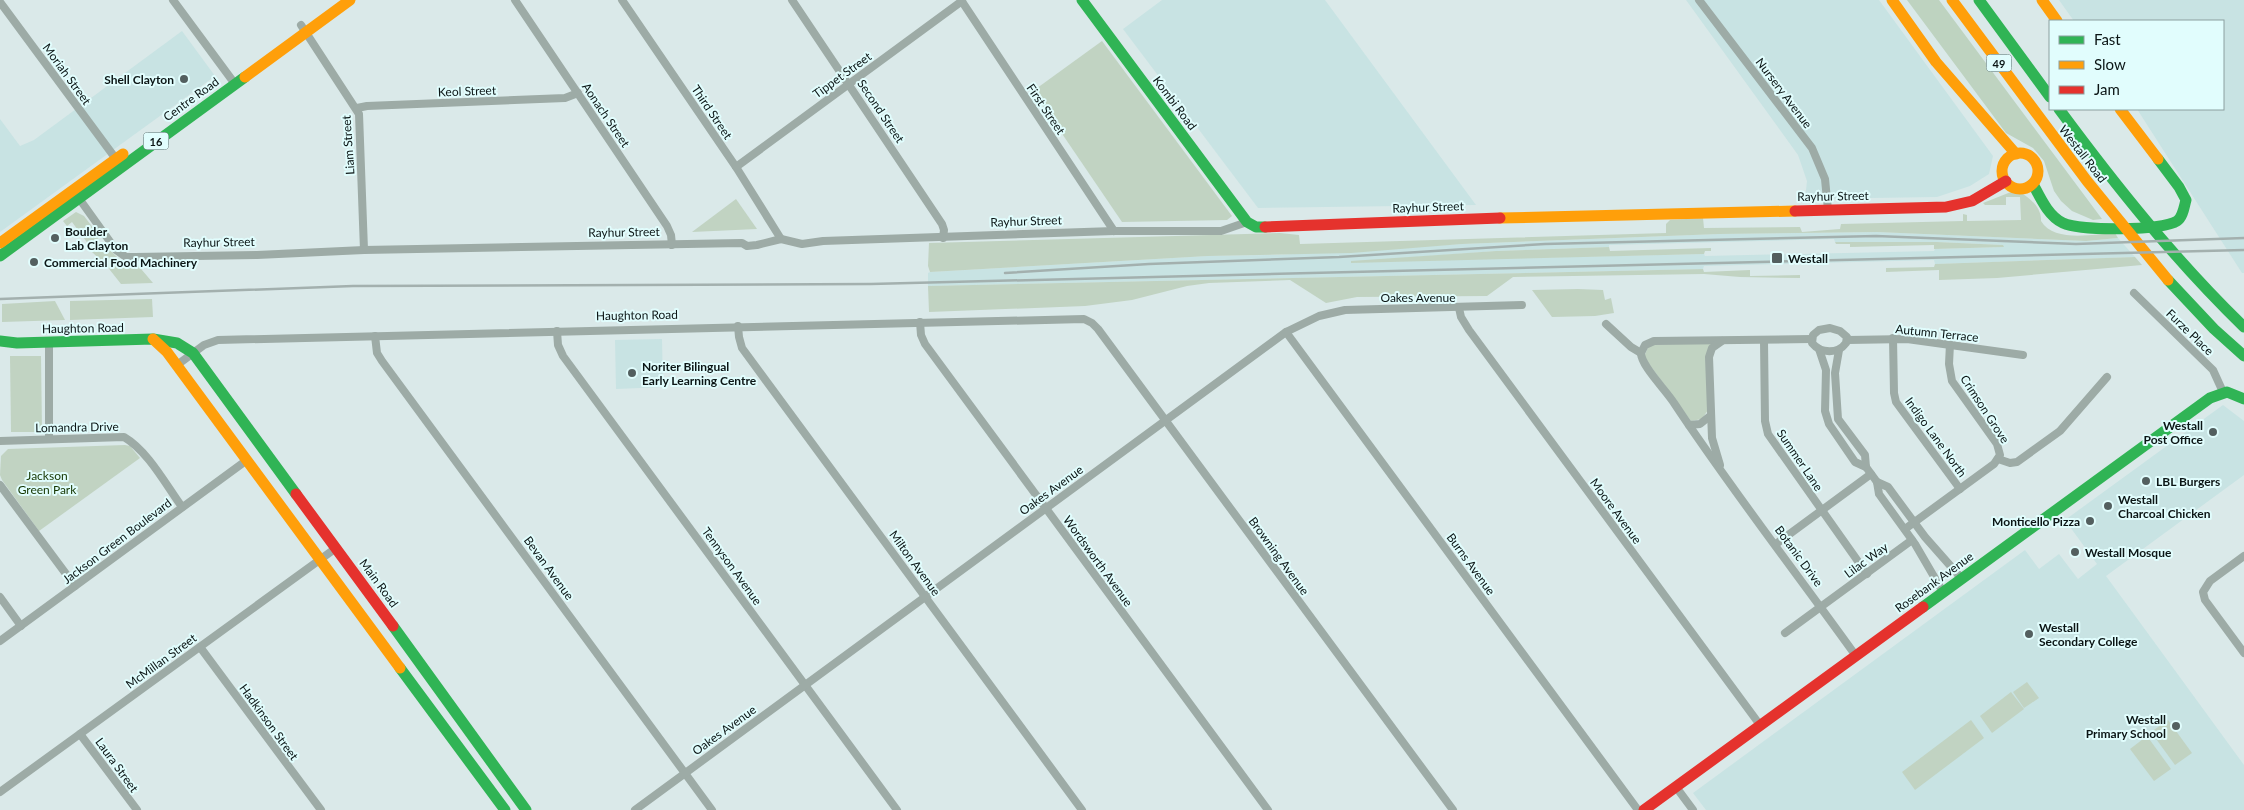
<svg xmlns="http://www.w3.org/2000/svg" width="2244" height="810" font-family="Lato,sans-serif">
	<rect width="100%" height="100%" fill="#dae9e9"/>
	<g fill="#c8e3e3" fill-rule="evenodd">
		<path d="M1162,0H1325L1476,205L1258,208L1123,29Z"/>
		<path d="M1686,0H1879L1993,156L1989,174L1970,186L1937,197L1805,199L1807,181L1798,155Z"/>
		<path d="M2059,0H2244V273H2242L2137,109H2223V21H2074Z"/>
		<path d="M182,31L215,76L0,232V119L20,146L34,140Z"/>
		<path d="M1877,232L2086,241L2118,238L2135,257L1935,264L1934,260L1704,266L1703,269L928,286V273L930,272L1208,256L1277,255L1462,244L1719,234ZM1834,239L1835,242H1937L2003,245V247L1935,249L1934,251L1705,256L1704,254L1351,262L1496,251L1609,247V245Z"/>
		<path d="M662,339L663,387L616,389L615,340Z"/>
		<path d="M2223,405L2244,421V475L2106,576L2244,765V810H1706L1693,793L2025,550L2039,569L2059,554L2078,579L2097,564L2065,520Z"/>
	</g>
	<g fill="#c1d3c2">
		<path d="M1102,41L1232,216L1227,220L1122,222L1033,91Z"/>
		<path d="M2016,190C2028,196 2042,207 2041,221C2054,243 2093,234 2115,233L2118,238L2086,241L1877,232L1719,234L1462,244L1351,253L1208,256L930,272L928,266L929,243L1280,233L1299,235L1300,244L1666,233V224L1670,220L1703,218L1704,228L1800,227L1802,232L1840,229L1841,224L1963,221V214L1967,215V221L2021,220L2020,197H2006V205H1985L1983,203Z"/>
		<path d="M736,199L757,229L692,232Z"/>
		<path d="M76,212L84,216L100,237L89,245L72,222L67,226L63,221Z"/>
		<path d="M1835,242H1937L2003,245L2004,247L1934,249V245L1850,247V244H1836Z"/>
		<path d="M103,243L121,261L136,263L153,283L121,284L106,265L92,252Z"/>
		<path d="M1609,247L1610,251L1711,248V251H1705L1704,254L1351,263V261L1496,251Z"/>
		<path d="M2135,257L2142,265L1997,278L1939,280V270L1886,272V268L1934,267L1935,264Z"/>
		<path d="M1703,269L1704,272L1750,270V276L1800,275V278L1740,277L1704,274L1513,277L1487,296L1357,297L1326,303L1290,280L1209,283L1187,286L1132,300L1085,306L929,312L928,286Z"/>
		<path d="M1578,289L1603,290L1605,300L1611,298L1614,313L1595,316L1552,317L1532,290Z"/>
		<path d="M152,299L153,317L70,320V301Z"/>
		<path d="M55,301L65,320L2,322V304Z"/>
		<path d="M1711,342L1708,410L1702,419L1691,421L1644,357L1649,345Z"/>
		<path d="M10,356H41L42,432H11Z"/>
		<path d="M125,445L130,446L140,458L39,531L2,480L0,475L1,456L8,449Z"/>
		<path d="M2027,682L2039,698L2024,708L2013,692Z"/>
		<path d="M2011,692L2024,709L1992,733L1980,716Z"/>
		<path d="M1971,720L1984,738L1915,790L1902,772Z"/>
		<path d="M2168,720L2192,753L2175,765L2151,732Z"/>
		<path d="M2147,736L2171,769L2154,781L2130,749Z"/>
	</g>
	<path fill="#bed3c0" d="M1907,0H1939L2102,219L2093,220L2072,211L2061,201L2054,191L2044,161L2033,148L2006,133Z"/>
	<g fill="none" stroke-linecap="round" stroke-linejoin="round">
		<g stroke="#9daba6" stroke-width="8">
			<path d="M173,0L235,84"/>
			<path d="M515,0L667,226L671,235L672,245"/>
			<path d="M622,0L736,167L781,239"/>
			<path d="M792,0L942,224L944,230L943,238"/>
			<path d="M961,0L1114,231"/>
			<path d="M1699,0L1812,148L1825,179L1828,210"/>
			<path d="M0,2L116,159"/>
			<path d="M301,25L359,114L364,250"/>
			<path d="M357,108L367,106L565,98L578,93"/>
			<path d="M736,167L962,1"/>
			<path d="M78,197L116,250L126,257H135L257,255L364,250L742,243L747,246L757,245L781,239L802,244L823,241L1114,231H1221L1247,222"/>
			<path d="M2134,293L2213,370L2223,392"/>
			<path d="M1459,308L1461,317L1469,330L1760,725"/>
			<path d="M920,322L921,335L925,344L1268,810"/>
			<path d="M1606,324L1631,347L1641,353"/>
			<path d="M738,326L739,337L742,348L1082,810"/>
			<path d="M1830,328L1840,331L1847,337L1846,343C1838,354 1821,354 1812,343L1813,335L1819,330Z"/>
			<path d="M557,331L558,345L563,356L897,810"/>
			<path d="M1286,332L1638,810"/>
			<path d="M375,336L377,353L382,361L712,810"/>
			<path d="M1893,338L1894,393L1896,402L1960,489"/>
			<path d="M1848,340L1907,339L2023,355"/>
			<path d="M1764,341L1765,421L1768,434L1867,574"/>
			<path d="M49,342V439"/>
			<path d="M1819,349L1826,370L1825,411L1829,424L1855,462L1866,467"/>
			<path d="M1839,350L1835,373L1838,419L1865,455L1866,467L1877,482L1879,494L1915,544L1943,592"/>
			<path d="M1641,353C1641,366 1666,390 1674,403C1731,489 1795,571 1856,656"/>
			<path d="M1641,353L1645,345L1654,341L1811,339"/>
			<path d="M177,365L204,345L218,340L1084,319L1092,323L1098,329L1453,810"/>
			<path d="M1689,425L1700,424L1710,416"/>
			<path d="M0,441L124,437C148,451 166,485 182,507"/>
			<path d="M1998,459L2010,463L2017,462L2060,431L2107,377"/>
			<path d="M1720,465L1712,438L1709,357L1712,348L1722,341"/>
			<path d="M1877,482L1888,487L1925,537L1962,579"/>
			<path d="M0,485L75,586"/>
			<path d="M1905,529L1994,464L2000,455L1997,444L1952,381L1949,364L1950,344"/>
			<path d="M1776,544L1871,474"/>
			<path d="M2244,556L2210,581L2203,592L2205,600L2244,653"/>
			<path d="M0,597L21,626"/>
			<path d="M1785,633L1912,540"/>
			<path d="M0,641L247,460"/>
			<path d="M200,647L321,810"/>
			<path d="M80,734L137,810"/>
			<path d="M1676,787L1693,810"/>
			<path d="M0,792L336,548"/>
			<path d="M635,810L1286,332L1319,316L1345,310L1522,305"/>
		</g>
		<g stroke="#30b455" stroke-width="11">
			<path d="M1082,0L1247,222L1256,227H1265"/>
			<path d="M1979,0L2050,97"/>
			<path d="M2059,109C2116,186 2175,260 2244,327"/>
			<path d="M2033,184C2040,197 2048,216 2063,223C2080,231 2162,231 2177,221C2183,217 2184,207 2186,200L2179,187L2158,159"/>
			<path d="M0,256L245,77"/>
			<path d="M2168,280L2214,329L2244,356"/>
			<path d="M0,341L17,343L153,339L177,343L193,353L296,494"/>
			<path d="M1923,607L2210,398L2227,392L2244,399"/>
			<path d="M393,626L526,810"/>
			<path d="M400,668L505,810"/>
		</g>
		<g stroke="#ff9f0a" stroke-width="11">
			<path d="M1892,0L1936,62L2016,154"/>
			<path d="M1952,0L2087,181L2168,280"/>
			<path d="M2042,0L2057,21"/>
			<path d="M245,77L350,0"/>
			<path d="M2120,109L2158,159"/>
			<circle cx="2020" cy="171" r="18"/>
			<path d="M1500,218L1795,211"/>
			<path d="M0,243L123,154"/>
			<path d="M153,339L167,352L400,668"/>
		</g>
		<g stroke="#e5322d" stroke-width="11">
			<path d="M1795,211L1946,207L1972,201L2006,181"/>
			<path d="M1265,227L1500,218"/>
			<path d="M296,494L393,626"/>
			<path d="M1644,810L1923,607"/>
		</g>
		<g stroke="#a3b0ae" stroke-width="2.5">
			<path d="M1005,273L1149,264L1339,257L1545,244L1876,236L2076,244L2244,238"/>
			<path d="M0,299L353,286L871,284L2244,250"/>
		</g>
	</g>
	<g fill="#535f5f" stroke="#e1fdfd" stroke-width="2">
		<circle cx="184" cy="79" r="5"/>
		<circle cx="55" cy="238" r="5"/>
		<rect x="1771" y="252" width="12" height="12" rx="2.5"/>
		<circle cx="34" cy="262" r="5"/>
		<circle cx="632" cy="373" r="5"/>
		<circle cx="2213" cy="432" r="5"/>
		<circle cx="2146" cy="481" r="5"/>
		<circle cx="2108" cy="506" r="5"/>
		<circle cx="2090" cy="521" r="5"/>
		<circle cx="2075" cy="552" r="5"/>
		<circle cx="2029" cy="634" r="5"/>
		<circle cx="2176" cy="726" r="5"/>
	</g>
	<g text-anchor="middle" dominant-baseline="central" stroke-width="4" stroke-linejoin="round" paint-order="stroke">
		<g fill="#e1fdfd" stroke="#4b5b5b" stroke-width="1">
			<rect x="1986.5" y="54.5" width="25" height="17" rx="4"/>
			<rect x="143.5" y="132.5" width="25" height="17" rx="4"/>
		</g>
		<g font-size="11" font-weight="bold" fill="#0b1515">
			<text x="1999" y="63">49</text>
			<text x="156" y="141">16</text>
		</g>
		<g font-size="12" fill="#0b1515" stroke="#e1fdfd">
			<text transform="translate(67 74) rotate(54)">Moriah Street</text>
			<text transform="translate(842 75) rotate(-36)">Tippet Street</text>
			<text transform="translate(467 91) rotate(-2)">Keol Street</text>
			<text transform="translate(1784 93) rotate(53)">Nursery Avenue</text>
			<text transform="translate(191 99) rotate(-36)">Centre Road</text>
			<text transform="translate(1175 103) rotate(53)">Kombi Road</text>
			<text transform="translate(1046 109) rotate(56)">First Street</text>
			<text transform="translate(881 111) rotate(56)">Second Street</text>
			<text transform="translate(712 112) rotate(56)">Third Street</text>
			<text transform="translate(606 115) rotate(56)">Aonach Street</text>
			<text transform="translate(348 145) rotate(-94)">Liam Street</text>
			<text transform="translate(2083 154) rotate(52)">Westall Road</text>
			<text transform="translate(1833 196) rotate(-1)">Rayhur Street</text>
			<text transform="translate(1428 207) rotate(-2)">Rayhur Street</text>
			<text transform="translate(1026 221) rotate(-2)">Rayhur Street</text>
			<text transform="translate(624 232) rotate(-1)">Rayhur Street</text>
			<text transform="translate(219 242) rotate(-1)">Rayhur Street</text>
			<text x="1418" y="297">Oakes Avenue</text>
			<text transform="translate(637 315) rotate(-1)">Haughton Road</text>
			<text transform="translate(83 328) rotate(-1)">Haughton Road</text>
			<text transform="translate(2190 332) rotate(44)">Furze Place</text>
			<text transform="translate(1937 333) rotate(6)">Autumn Terrace</text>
			<text transform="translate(1985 409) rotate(57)">Crimson Grove</text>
			<text transform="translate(77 427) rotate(-1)">Lomandra Drive</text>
			<text transform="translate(1936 437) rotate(54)">Indigo Lane North</text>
			<text transform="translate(1800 460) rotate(56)">Summer Lane</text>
			<text transform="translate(1051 490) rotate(-36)">Oakes Avenue</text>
			<text transform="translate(1616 511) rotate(54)">Moore Avenue</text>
			<text transform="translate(117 541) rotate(-37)">Jackson Green Boulevard</text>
			<text transform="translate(1279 556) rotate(54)">Browning Avenue</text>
			<text transform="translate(1799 556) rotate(54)">Botanic Drive</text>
			<text transform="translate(1866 560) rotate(-36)">Lilac Way</text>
			<text transform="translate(1098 561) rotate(54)">Wordsworth Avenue</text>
			<text transform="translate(915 563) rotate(54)">Milton Avenue</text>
			<text transform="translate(1471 564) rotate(54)">Burns Avenue</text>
			<text transform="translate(732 566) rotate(54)">Tennyson Avenue</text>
			<text transform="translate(549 568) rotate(54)">Bevan Avenue</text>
			<text transform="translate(1934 582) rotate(-36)">Rosebank Avenue</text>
			<text transform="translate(379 583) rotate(54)">Main Road</text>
			<text transform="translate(161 661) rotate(-36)">McMillan Street</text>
			<text transform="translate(269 722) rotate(54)">Hadkinson Street</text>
			<text transform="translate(724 730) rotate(-36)">Oakes Avenue</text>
			<text transform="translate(117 765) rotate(54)">Laura Street</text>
		</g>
		<g font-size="12" font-weight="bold" fill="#0b1515" stroke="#e1fdfd" text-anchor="start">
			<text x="174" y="79" text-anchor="end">Shell Clayton</text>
			<text x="65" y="231">Boulder<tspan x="65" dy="14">Lab Clayton</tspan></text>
			<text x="1788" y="258">Westall</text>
			<text x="44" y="262">Commercial Food Machinery</text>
			<text x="642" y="366">Noriter Bilingual<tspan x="642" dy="14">Early Learning Centre</tspan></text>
			<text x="2203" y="425" text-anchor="end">Westall<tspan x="2203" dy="14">Post Office</tspan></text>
			<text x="2156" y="481">LBL Burgers</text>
			<text x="2118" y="499">Westall<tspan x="2118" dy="14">Charcoal Chicken</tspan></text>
			<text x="2080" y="521" text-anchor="end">Monticello Pizza</text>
			<text x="2085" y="552">Westall Mosque</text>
			<text x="2039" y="627">Westall<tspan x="2039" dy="14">Secondary College</tspan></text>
			<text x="2166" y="719" text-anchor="end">Westall<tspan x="2166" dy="14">Primary School</tspan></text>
		</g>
		<g font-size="12" fill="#153601" stroke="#e1fdfd">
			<text x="47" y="475">Jackson<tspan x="47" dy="14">Green Park</tspan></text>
		</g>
	</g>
	<rect x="2049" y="20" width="175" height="90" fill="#e1fdfd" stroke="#8ba0a0"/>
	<rect x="2059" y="36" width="25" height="8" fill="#30b455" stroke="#8ba0a0"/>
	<text x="2094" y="45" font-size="15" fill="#0b1515">Fast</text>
	<rect x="2059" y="61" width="25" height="8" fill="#ff9f0a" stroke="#8ba0a0"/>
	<text x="2094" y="70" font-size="15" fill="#0b1515">Slow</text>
	<rect x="2059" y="86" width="25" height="8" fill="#e5322d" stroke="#8ba0a0"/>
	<text x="2094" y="95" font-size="15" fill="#0b1515">Jam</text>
</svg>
